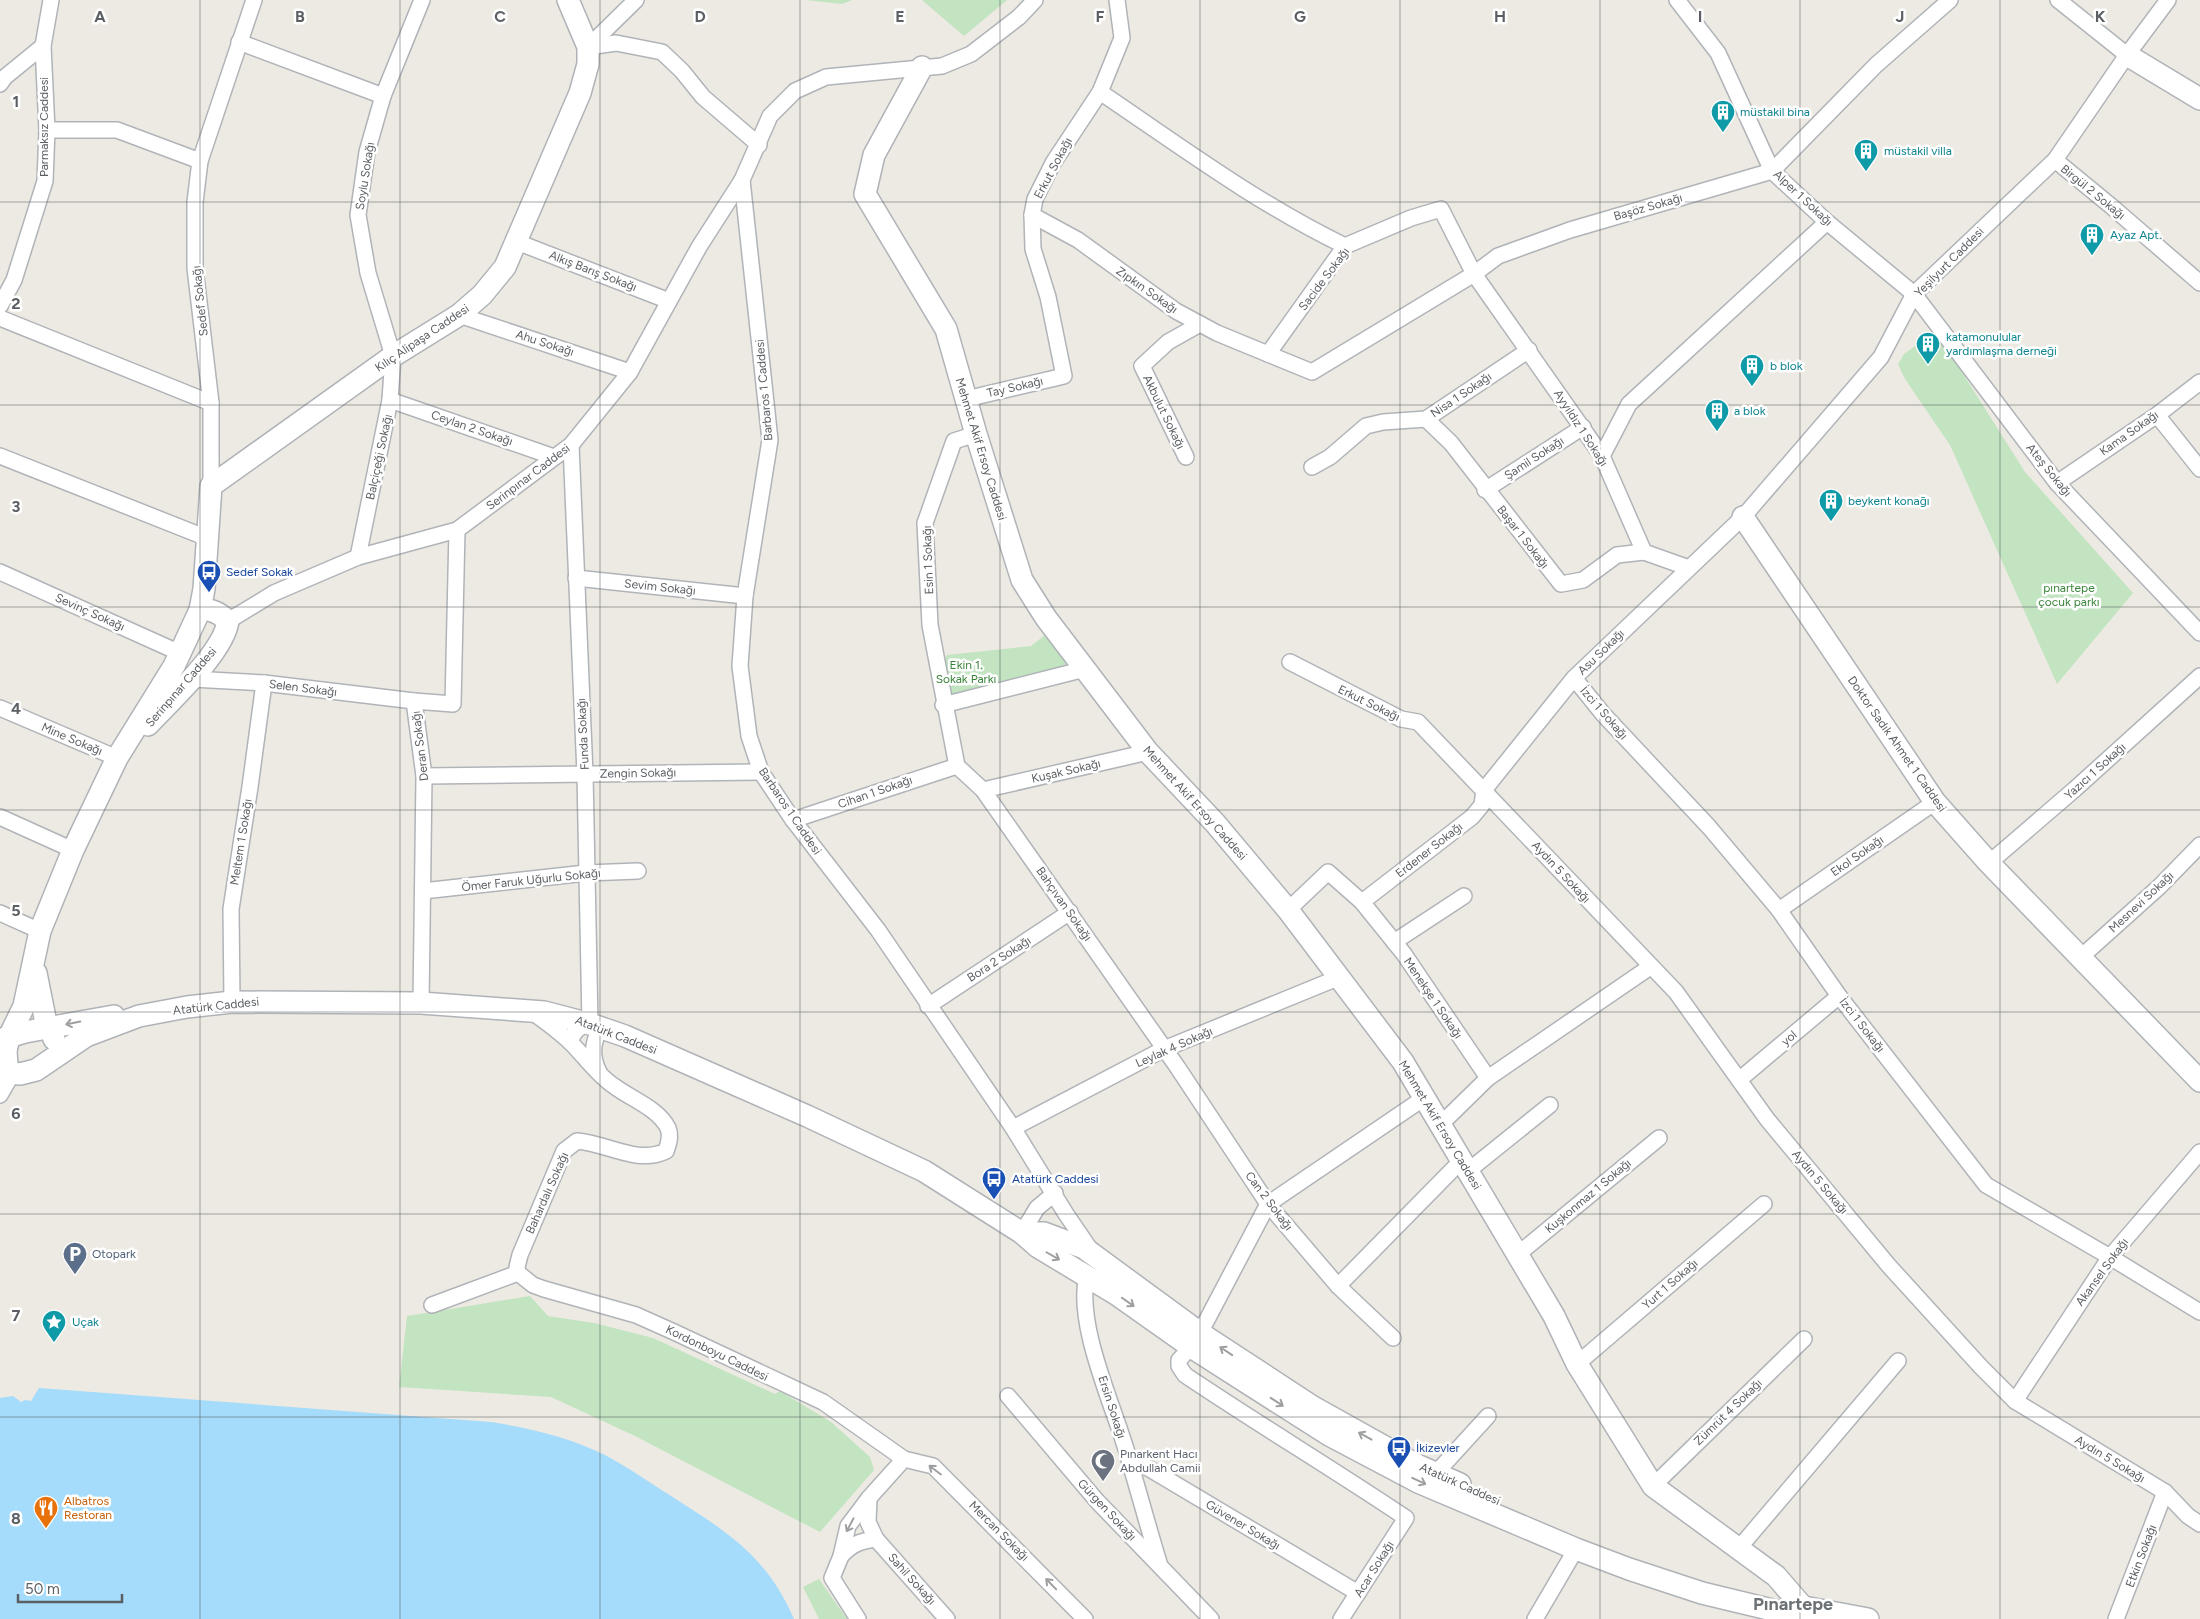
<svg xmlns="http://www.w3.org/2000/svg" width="2200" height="1619" font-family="Figtree,sans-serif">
	<rect width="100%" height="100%" fill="#edeae3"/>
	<g fill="#c2e4c0">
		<path d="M806,0H852L842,4Z"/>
		<path d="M922,0H1007L964,36Z"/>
		<path d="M1936,331L2025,472L2133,593L2057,684L1950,445L1905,379L1898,364L1904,354Z"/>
		<path d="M1045,635L1066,662L1065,665L1061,668L955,695H952C947,687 941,663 947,655L1031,646Z"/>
		<path d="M530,1296L548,1316L594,1323L653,1338L775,1394L780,1391L831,1422L870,1457L874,1470L820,1532L635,1436L551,1397L399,1387L407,1316Z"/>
		<path d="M819,1579L847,1619H819L803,1587Z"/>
	</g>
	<path fill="#a5dbfb" d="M39,1388L491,1422C529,1428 568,1437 603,1454C626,1466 649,1482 671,1496C726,1531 767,1556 794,1619H0V1398L13,1396L21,1402L25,1400L31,1401Z"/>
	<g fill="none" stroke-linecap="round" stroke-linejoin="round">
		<defs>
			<g id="street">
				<path d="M1677,0L1718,53L1772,171L1827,222L1914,294L2057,483L2200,633"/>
				<path d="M2058,0L2127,55"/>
				<path d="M239,42L383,96"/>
				<path d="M588,47L616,43L662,52L682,71L703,97L759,145"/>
				<path d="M588,47L636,0"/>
				<path d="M0,84L5,77L43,46"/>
				<path d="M1100,92C1180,146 1258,204 1345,246"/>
				<path d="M47,130H117L200,161"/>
				<path d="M2055,160L2111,206L2200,283"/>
				<path d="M742,180L770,440L745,596L740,666L749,736L761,772L793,820L878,930L1013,1128L1066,1214L1092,1252"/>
				<path d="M1032,215L1078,240L1176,311L1217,333L1268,354"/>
				<path d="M517,242L669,301"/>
				<path d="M0,306L14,280L45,181L47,130L43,46L51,0"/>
				<path d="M459,315L630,372"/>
				<path d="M0,318L211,403"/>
				<path d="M966,399L1064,376L1048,297L1033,249L1032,215L1035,199L1053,163L1100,92L1122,38L1117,0"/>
				<path d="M390,400L554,457"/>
				<path d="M2157,415L2200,469"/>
				<path d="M1426,419L1451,443L1561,584L1583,580L1617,555L1644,552"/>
				<path d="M0,456L207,538"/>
				<path d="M1602,456L1629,404L1827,222"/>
				<path d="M1186,457L1142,366L1168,342L1200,324"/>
				<path d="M1312,467L1330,457L1366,426L1383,422L1426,419L1529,350"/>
				<path d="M2057,483L2157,415L2200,382"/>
				<path d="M211,486V403L195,268V202L200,161L254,0"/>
				<path d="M1485,490L1583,427"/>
				<path d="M358,557L390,400L393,356L368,273L358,215L367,152L383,96L422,0"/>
				<path d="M1689,568L1644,552L1602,456L1474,274L1441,209L1411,218L1345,246L1268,354L1312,372L1474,274L1498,256L1570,230L1772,171L1876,65L1950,0"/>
				<path d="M0,572L180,653"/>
				<path d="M576,578L745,596"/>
				<path d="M228,621L274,593L358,557L457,530L571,445L630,372L699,247L742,180L770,116L795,91L826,77L942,66L971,54L1019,17L1035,0"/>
				<path d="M1290,662L1401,719L1418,722L1676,992L1767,1119L1889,1266L1981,1367L2015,1401L2165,1492L2188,1516L2200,1524"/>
				<path d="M1574,678L1603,714L1709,827L1779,910L1839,996L1986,1185L2110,1257L2200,1312"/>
				<path d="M192,679L264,683L414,701"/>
				<path d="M943,705L1085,669"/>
				<path d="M0,708L117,758"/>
				<path d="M957,766L983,790L1178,1068L1268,1204L1338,1286L1393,1338"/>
				<path d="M957,766L930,625L925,523L954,441L976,434"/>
				<path d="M424,776L761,772"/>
				<path d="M983,790L1148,752"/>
				<path d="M1484,790L1574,678L1743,517L1881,357L1914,294L2055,160L2127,55L2168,0"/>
				<path d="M0,817L73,850"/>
				<path d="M793,820L957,766"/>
				<path d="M1989,863L2075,789L2200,676"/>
				<path d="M423,891L586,873L638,871"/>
				<path d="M1362,902L1472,817L1482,805L1484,790"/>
				<path d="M1288,910L1328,872L1362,902L1404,954L1488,1078L1440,1125"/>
				<path d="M1779,910L1935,802"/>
				<path d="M0,913L40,931"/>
				<path d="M1394,942L1464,896"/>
				<path d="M2081,957L2159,887L2200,845"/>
				<path d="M232,1002L231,909L250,787L264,683"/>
				<path d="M421,1003L424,776L414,701L453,704L457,530"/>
				<path d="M928,1006L1070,912"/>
				<path d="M570,1042C574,1031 579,1026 590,1024L585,774L571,445"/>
				<path d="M599,1072C591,1056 592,1043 601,1027"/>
				<path d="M1488,1078L1650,967"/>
				<path d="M1739,1080L1839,996"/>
				<path d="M0,1095L12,1074"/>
				<path d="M1013,1128L1164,1049L1340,977"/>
				<path d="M1468,1171L1550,1105"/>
				<path d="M1022,1233L1037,1208L1055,1193"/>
				<path d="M1517,1255L1659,1138"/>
				<path d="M518,1273L533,1285L544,1289L636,1315L674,1332L823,1402L904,1459L933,1466L1085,1619"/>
				<path d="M518,1273L517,1267L520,1255L564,1151L577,1141C606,1143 638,1165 666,1151C669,1143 671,1136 668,1128C658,1108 631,1099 614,1086C596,1074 584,1055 568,1040C557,1030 545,1021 532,1012"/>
				<path d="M1087,1275C1075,1325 1114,1406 1128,1456C1139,1493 1149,1530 1160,1566"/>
				<path d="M1338,1286L1461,1161"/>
				<path d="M432,1305L518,1273"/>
				<path d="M1200,1333L1268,1204L1424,1098"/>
				<path d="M1191,1347L1179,1360V1366L1185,1375C1258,1424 1333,1469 1406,1518L1341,1619"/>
				<path d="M1577,1364L1764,1204"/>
				<path d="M1008,1396L1097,1501L1211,1619"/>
				<path d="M2015,1401L2110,1257L2200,1152"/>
				<path d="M1128,1456L1358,1593"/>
				<path d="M1436,1473L1488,1416"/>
				<path d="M1653,1486L1804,1339"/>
				<path d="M869,1498L868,1522L876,1539L947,1619"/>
				<path d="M1739,1548L1898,1361"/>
				<path d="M841,1556C852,1544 860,1541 876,1539"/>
				<path d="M858,1619L832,1578L841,1556L848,1526L869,1498L904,1459"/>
				<path d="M1535,1619L1576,1549"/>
				<path d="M2116,1619L2165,1492"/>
			</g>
			<g id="secondary">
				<path d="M2127,55L2200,99"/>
				<path d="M922,67L874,155L865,194L946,329L976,434L1022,580L1046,618L1148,752L1215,823L1288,910L1403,1062L1554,1316L1577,1364L1653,1486L1776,1576L1802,1606L1800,1617"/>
				<path d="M1743,517L1935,802L1989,863L2200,1081"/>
				<path d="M148,725C170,701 224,652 228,621C219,613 212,609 200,610"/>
				<path d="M36,973L47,1028L52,1033L54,1039"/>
				<path d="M2,1039L25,1032L114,1016"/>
				<path d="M0,1072L20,1074L36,1070L86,1036L139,1016L187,1007L232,1002L421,1003L544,1012L590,1024L625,1036L807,1116L924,1171L1022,1233L1038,1247L1116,1294L1191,1347L1329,1435L1418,1482L1576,1549L1629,1569L1702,1593L1810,1619"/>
				<path d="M12,1074L7,1066L6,1051L9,1037L24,1006L40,931L73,850L117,758L174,666L200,610L204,589L211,486L393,356L459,315L482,295L505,267L580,93L588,64V47L568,0"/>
				<path d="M1022,1233H1044L1084,1248L1200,1333L1313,1407L1417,1465L1460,1484"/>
				<path d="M1793,1605L1868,1619"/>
			</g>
		</defs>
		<use href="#street" stroke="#b0b4b8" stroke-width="18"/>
		<use href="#secondary" stroke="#afb3b7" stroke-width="24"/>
		<use href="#street" stroke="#fff" stroke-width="15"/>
		<use href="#secondary" stroke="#fff" stroke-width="21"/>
	</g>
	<defs><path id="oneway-shaft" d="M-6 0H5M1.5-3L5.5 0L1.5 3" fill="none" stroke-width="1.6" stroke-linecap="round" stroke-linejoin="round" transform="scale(1.25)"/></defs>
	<g stroke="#9d9fa1">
		<use href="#oneway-shaft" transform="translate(73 1023) rotate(168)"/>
		<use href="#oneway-shaft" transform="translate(1053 1256) rotate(30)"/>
		<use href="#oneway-shaft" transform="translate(1128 1302) rotate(35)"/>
		<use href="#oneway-shaft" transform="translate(1226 1351) rotate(-146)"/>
		<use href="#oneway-shaft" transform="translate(1277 1402) rotate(33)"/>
		<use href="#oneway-shaft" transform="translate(1365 1436) rotate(-151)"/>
		<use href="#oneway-shaft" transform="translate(935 1470) rotate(-143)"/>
		<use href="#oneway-shaft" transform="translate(1419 1481) rotate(25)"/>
		<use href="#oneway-shaft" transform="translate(850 1525) rotate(118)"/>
		<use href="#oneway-shaft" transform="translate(1051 1584) rotate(-134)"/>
	</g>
	<path fill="none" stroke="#5b5f63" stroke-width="1" stroke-opacity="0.55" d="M200,0V1619M400,0V1619M600,0V1619M800,0V1619M1000,0V1619M1200,0V1619M1400,0V1619M1600,0V1619M1800,0V1619M2000,0V1619M0,202H2200M0,405H2200M0,607H2200M0,810H2200M0,1012H2200M0,1214H2200M0,1417H2200"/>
	<defs>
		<symbol id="building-pin" viewBox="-11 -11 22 30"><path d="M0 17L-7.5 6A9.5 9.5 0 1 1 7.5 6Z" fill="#0f9aa8" stroke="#fff"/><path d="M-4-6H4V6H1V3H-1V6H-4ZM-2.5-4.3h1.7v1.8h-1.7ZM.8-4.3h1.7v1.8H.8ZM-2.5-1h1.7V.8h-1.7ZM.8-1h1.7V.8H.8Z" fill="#fff"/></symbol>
		<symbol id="bus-pin" viewBox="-11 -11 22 30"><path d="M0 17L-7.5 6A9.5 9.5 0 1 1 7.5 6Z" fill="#1a4fb4" stroke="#fff"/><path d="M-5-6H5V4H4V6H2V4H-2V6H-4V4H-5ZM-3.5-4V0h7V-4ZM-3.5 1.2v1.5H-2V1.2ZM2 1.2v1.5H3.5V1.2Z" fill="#fff"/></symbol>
		<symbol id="parking-pin" viewBox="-11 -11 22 30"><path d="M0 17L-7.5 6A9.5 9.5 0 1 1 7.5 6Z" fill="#5c6f8a" stroke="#fff"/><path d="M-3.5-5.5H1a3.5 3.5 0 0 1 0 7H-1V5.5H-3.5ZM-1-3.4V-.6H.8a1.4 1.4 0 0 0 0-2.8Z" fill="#fff"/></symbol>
		<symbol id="sight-pin" viewBox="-11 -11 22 30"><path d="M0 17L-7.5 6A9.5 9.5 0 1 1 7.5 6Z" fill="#0f9aa8" stroke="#fff"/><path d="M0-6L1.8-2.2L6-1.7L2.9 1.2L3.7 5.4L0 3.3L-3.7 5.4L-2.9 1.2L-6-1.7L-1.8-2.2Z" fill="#fff"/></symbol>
		<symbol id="mosque-pin" viewBox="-11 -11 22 30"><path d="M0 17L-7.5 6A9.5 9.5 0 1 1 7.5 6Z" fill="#6b7280" stroke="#fff"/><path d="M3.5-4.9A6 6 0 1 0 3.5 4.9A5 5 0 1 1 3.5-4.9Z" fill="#fff"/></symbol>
		<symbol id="restaurant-pin" viewBox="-11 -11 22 30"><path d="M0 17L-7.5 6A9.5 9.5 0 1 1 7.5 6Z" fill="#e8710a" stroke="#fff"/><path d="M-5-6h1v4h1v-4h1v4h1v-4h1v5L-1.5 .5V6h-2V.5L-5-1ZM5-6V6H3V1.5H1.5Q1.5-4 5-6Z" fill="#fff"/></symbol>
	</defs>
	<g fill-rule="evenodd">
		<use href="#building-pin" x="1709" y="98" width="28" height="38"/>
		<use href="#building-pin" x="1852" y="137" width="28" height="38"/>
		<use href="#building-pin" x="2078" y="221" width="28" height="38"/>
		<use href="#building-pin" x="1914" y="330" width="28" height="38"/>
		<use href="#building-pin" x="1738" y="352" width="28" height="38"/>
		<use href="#building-pin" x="1703" y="397" width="28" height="38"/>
		<use href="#building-pin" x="1817" y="487" width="28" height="38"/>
		<use href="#bus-pin" x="195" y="558" width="28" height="38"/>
		<use href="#bus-pin" x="980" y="1165" width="28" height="38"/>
		<use href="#parking-pin" x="61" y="1240" width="28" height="38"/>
		<use href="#sight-pin" x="40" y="1308" width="28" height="38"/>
		<use href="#bus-pin" x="1385" y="1434" width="28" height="38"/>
		<use href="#mosque-pin" x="1089" y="1447" width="28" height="38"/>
		<use href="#restaurant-pin" x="32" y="1494" width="28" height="38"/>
	</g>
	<g text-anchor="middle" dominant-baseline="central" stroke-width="5" stroke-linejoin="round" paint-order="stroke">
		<g font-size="12" fill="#0d838f" stroke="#fff" text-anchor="start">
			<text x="1740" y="112">müstakil bina</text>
			<text x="1884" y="151">müstakil villa</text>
			<text x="2110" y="235">Ayaz Apt.</text>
			<text x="1946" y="337">katamonulular<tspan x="1946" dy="14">yardımlaşma derneği</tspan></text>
			<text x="1770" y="366">b blok</text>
			<text x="1734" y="411">a blok</text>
			<text x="1848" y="501">beykent konağı</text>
			<text x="72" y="1322">Uçak</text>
		</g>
		<g font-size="12" fill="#5b5f63" stroke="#fff">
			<text transform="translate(44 127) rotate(-90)">Parmaksız Caddesi</text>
			<text transform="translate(1053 168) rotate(-62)">Erkut Sokağı</text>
			<text transform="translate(365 176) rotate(-81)">Soylu Sokağı</text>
			<text transform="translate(2093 192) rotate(39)">Birgül 2 Sokağı</text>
			<text transform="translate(1803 198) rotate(43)">Alper 1 Sokağı</text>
			<text transform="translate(1648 207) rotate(-16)">Başöz Sokağı</text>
			<text transform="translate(1949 262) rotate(-45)">Yeşilyurt Caddesi</text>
			<text transform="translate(593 271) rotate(21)">Alkış Barış Sokağı</text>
			<text transform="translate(1324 279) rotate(-53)">Sacide Sokağı</text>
			<text transform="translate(1147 290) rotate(35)">Zıpkın Sokağı</text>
			<text transform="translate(200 301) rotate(-96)">Sedef Sokağı</text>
			<text transform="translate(422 338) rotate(-34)">Kılıç Alipaşa Caddesi</text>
			<text transform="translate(545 343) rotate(18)">Ahu Sokağı</text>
			<text transform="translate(1015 387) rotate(-13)">Tay Sokağı</text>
			<text transform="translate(764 390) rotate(-95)">Barbaros 1 Caddesi</text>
			<text transform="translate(1461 395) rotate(-34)">Nisa 1 Sokağı</text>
			<text transform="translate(1164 412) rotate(64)">Akbulut Sokağı</text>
			<text transform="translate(472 428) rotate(19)">Ceylan 2 Sokağı</text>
			<text transform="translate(1581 428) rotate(57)">Ayyıldız 1 Sokağı</text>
			<text transform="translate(2129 433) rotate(-35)">Kama Sokağı</text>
			<text transform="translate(981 449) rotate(73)">Mehmet Akif Ersoy Caddesi</text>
			<text transform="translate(379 457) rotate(-78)">Balçiçeği Sokağı</text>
			<text transform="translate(1534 458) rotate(-33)">Şamil Sokağı</text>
			<text transform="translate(2049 470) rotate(51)">Ateş Sokağı</text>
			<text transform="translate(528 477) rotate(-37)">Serinpınar Caddesi</text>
			<text transform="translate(1523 537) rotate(52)">Başar 1 Sokağı</text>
			<text transform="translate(928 560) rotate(-92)">Esin 1 Sokağı</text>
			<text transform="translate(660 587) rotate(6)">Sevim Sokağı</text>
			<text transform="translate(90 612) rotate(24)">Sevinç Sokağı</text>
			<text transform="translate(1601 652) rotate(-44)">Asu Sokağı</text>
			<text transform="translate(181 687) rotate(-49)">Serinpınar Caddesi</text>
			<text transform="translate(303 688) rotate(7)">Selen Sokağı</text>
			<text transform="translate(1369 703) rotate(26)">Erkut Sokağı</text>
			<text transform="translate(1604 713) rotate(49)">İzci 1 Sokağı</text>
			<text transform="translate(583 734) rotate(-93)">Funda Sokağı</text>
			<text transform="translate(72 739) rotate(23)">Mine Sokağı</text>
			<text transform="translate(1897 744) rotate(55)">Doktor Sadık Ahmet 1 Caddesi</text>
			<text transform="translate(420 746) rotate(-97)">Deran Sokağı</text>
			<text transform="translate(1066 771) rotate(-13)">Kuşak Sokağı</text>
			<text transform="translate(2095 771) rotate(-42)">Yazıcı 1 Sokağı</text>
			<text transform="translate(638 773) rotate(-1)">Zengin Sokağı</text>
			<text transform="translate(875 792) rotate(-19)">Cihan 1 Sokağı</text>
			<text transform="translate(1195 803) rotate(48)">Mehmet Akif Ersoy Caddesi</text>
			<text transform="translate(790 811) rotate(56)">Barbaros 1 Caddesi</text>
			<text transform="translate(241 842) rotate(-81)">Meltem 1 Sokağı</text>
			<text transform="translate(1429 850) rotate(-38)">Erdener Sokağı</text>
			<text transform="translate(1857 856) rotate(-35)">Ekol Sokağı</text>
			<text transform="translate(1561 872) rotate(47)">Aydın 5 Sokağı</text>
			<text transform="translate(531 880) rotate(-6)">Ömer Faruk Uğurlu Sokağı</text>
			<text transform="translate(2141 902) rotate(-43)">Mesnevi Sokağı</text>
			<text transform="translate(1064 904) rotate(55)">Bahçıvan Sokağı</text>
			<text transform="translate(999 959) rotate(-33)">Bora 2 Sokağı</text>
			<text transform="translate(1433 998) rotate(56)">Menekşe 1 Sokağı</text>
			<text transform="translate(216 1006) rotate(-6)">Atatürk Caddesi</text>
			<text transform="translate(1862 1025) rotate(52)">İzci 1 Sokağı</text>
			<text transform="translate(616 1035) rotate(21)">Atatürk Caddesi</text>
			<text transform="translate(1789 1038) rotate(-40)">yol</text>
			<text transform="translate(1174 1047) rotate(-24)">Leylak 4 Sokağı</text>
			<text transform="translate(1440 1125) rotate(59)">Mehmet Akif Ersoy Caddesi</text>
			<text transform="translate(1820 1182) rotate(50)">Aydın 5 Sokağı</text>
			<text transform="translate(547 1193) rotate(-66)">Bahardalı Sokağı</text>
			<text transform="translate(1588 1196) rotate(-40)">Kuşkonmaz 1 Sokağı</text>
			<text transform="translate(1269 1201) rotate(53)">Can 2 Sokağı</text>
			<text transform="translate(2102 1272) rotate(-54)">Akansel Sokağı</text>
			<text transform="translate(1670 1284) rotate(-41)">Yurt 1 Sokağı</text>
			<text transform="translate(717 1353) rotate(26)">Kordonboyu Caddesi</text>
			<text transform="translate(1112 1407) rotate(72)">Ersin Sokağı</text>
			<text transform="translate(1728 1412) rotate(-44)">Zümrüt 4 Sokağı</text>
			<text transform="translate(2110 1459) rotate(31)">Aydın 5 Sokağı</text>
			<text transform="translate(1460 1484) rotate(24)">Atatürk Caddesi</text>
			<text transform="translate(1107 1510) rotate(47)">Gürgen Sokağı</text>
			<text transform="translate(1243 1525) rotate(31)">Güvener Sokağı</text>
			<text transform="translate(999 1531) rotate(45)">Mercan Sokağı</text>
			<text transform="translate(2141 1556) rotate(-69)">Etkin Sokağı</text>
			<text transform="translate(1374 1569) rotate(-58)">Acar Sokağı</text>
			<text transform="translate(912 1579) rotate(48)">Sahil Sokağı</text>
		</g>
		<g font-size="12" fill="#164399" stroke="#fff" text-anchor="start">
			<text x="226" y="572">Sedef Sokak</text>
			<text x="1012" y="1179">Atatürk Caddesi</text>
			<text x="1416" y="1448">İkizevler</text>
		</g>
		<g font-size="12" fill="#3a8439" stroke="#fff">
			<text x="2069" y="588">pınartepe<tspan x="2069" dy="14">çocuk parkı</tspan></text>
			<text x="966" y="665">Ekin 1.<tspan x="966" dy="14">Sokak Parkı</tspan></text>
		</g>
		<g font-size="12" fill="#4e5e75" stroke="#fff" text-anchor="start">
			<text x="92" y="1254">Otopark</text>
		</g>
		<g font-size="12" fill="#5b616d" stroke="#fff" text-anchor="start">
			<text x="1120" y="1454">Pınarkent Hacı<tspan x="1120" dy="14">Abdullah Camii</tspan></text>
		</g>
		<g font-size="12" fill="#c56008" stroke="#fff" text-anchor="start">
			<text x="64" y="1501">Albatros<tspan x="64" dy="14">Restoran</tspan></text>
		</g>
		<g font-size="18" font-weight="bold" fill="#6c7175" stroke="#fff">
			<text x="1793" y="1604">Pınartepe</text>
		</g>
	</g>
	<g font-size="16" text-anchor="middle" font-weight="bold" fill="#5b5f63" stroke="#fff" stroke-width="5" stroke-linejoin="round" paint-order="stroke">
		<text x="100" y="22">A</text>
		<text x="300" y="22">B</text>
		<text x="500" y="22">C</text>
		<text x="700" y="22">D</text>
		<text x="900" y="22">E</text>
		<text x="1100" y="22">F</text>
		<text x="1300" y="22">G</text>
		<text x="1500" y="22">H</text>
		<text x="1700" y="22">I</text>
		<text x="1900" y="22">J</text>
		<text x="2100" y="22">K</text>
		<text x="16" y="107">1</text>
		<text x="16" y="309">2</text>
		<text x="16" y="512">3</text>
		<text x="16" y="714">4</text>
		<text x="16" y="916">5</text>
		<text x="16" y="1119">6</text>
		<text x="16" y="1321">7</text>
		<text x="16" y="1524">8</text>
	</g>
	<path d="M18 1594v8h104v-8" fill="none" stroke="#5b5f63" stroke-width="2.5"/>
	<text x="25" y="1594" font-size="15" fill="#5b5f63" stroke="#ffffff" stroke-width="4" paint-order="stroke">50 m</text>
</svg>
